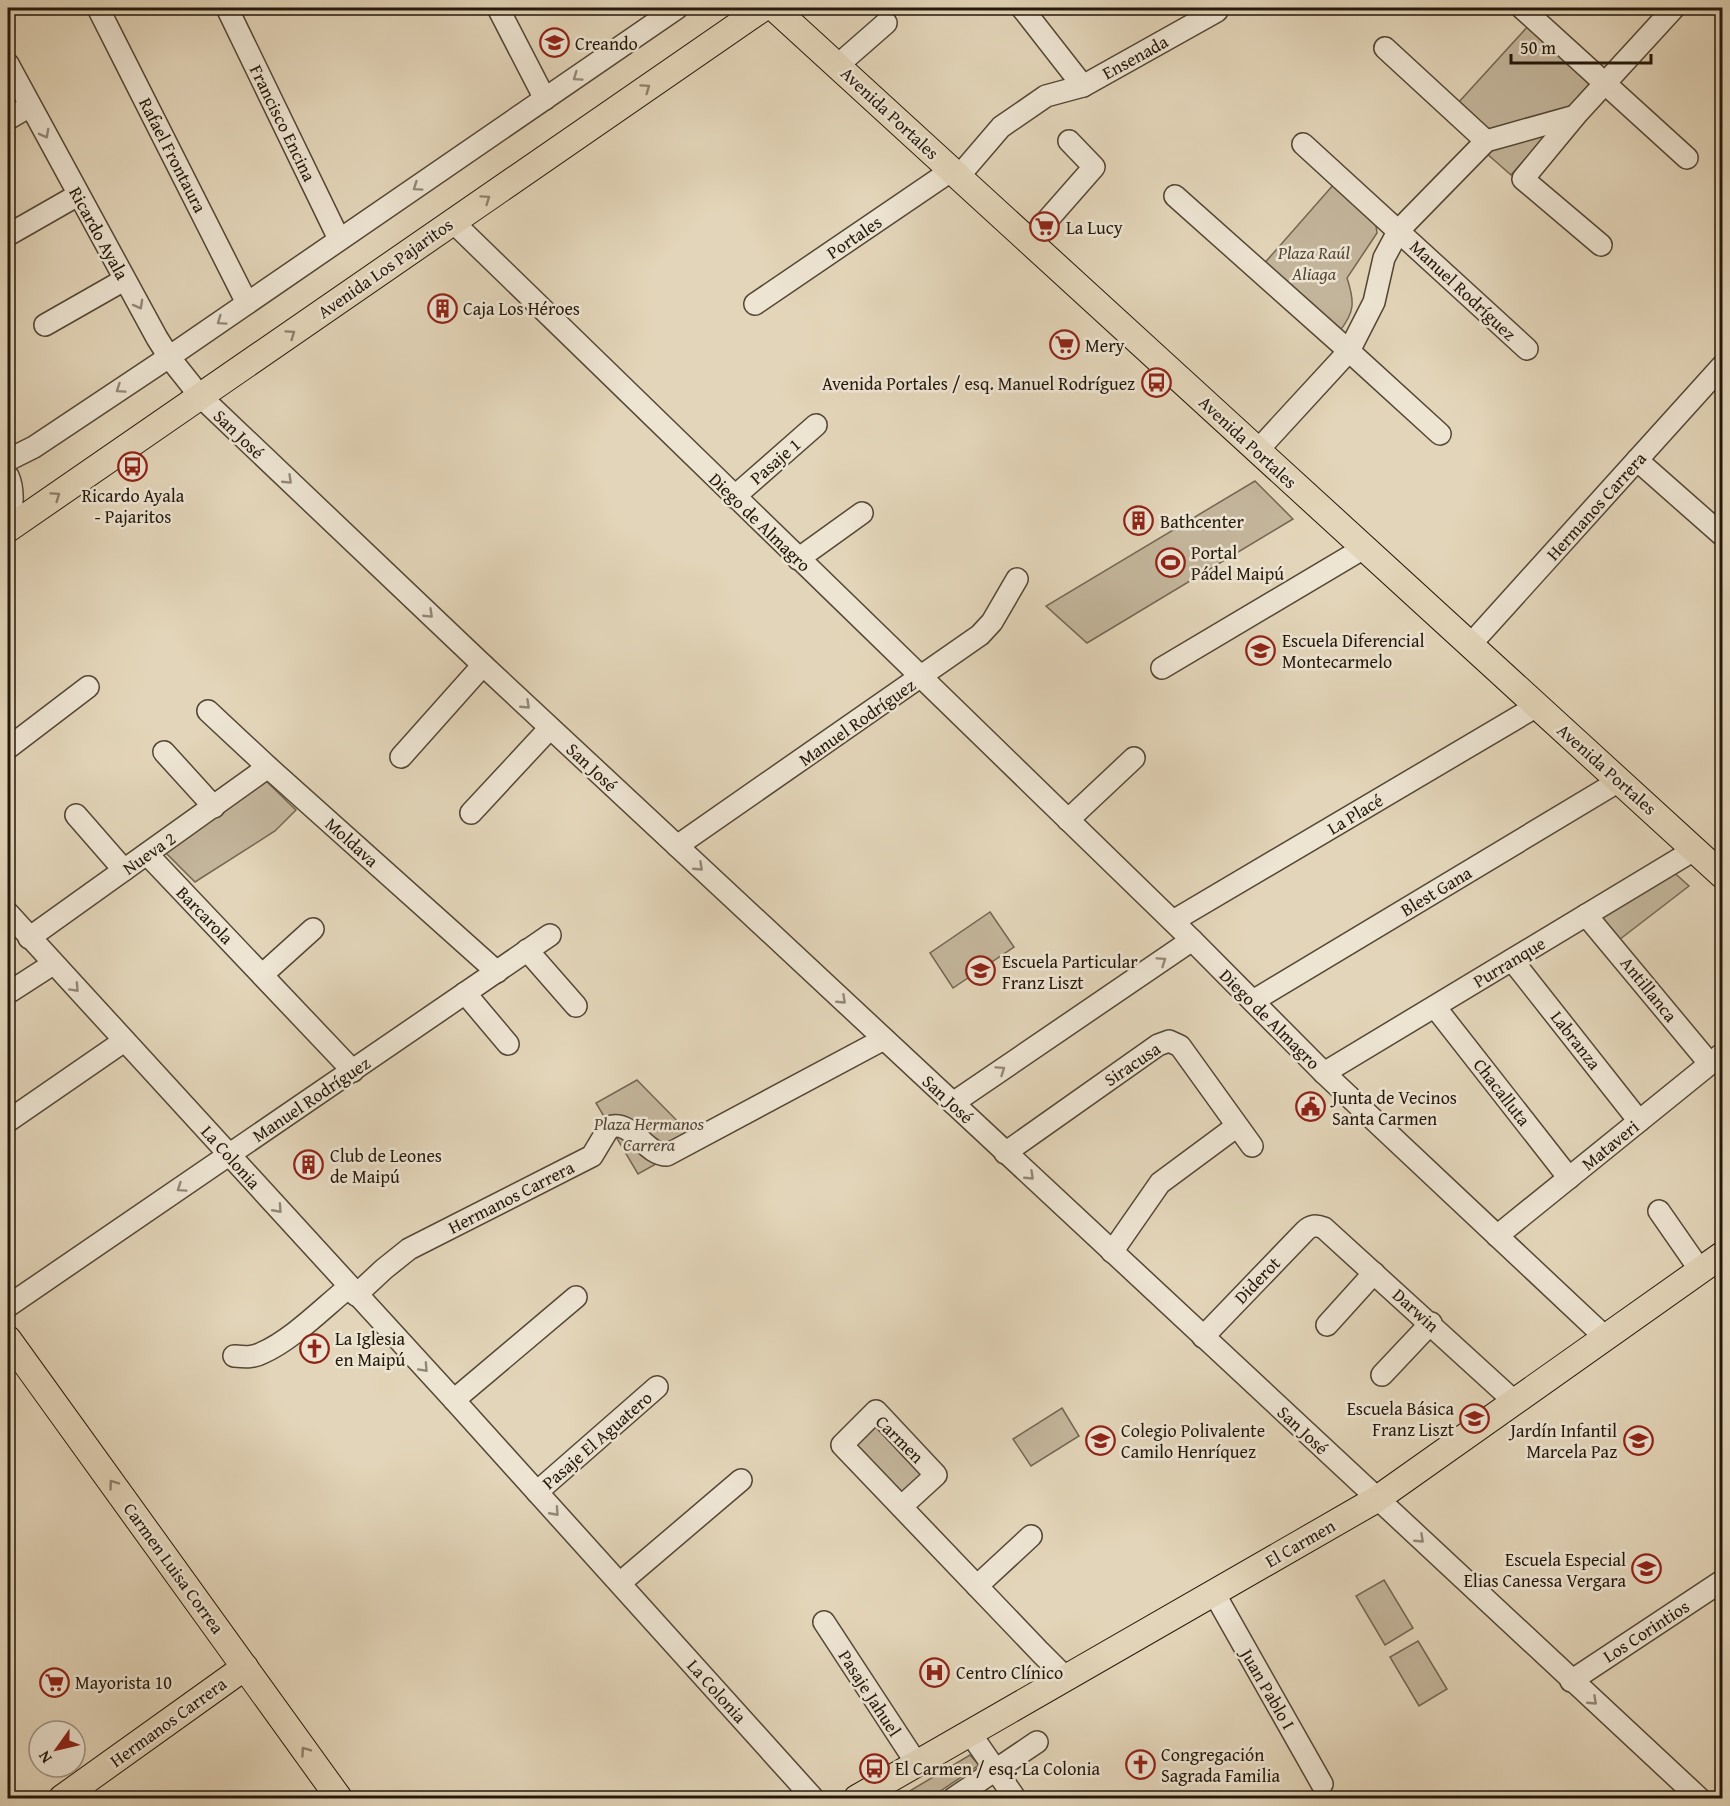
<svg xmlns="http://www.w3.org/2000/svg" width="1730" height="1806" font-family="'Gentium Book Plus',serif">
	<rect width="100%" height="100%" fill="#e3d5b9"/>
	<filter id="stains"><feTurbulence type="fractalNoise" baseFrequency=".00333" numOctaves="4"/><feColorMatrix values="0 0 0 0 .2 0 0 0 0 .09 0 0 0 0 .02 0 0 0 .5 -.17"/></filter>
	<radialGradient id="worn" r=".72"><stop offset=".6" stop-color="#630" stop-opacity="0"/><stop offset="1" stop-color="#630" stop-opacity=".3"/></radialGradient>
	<g fill="#c3b59b" stroke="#746653" stroke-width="1.5">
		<path d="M1529,25L1593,83L1568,111L1491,133L1458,103Z"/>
		<path d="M1553,128L1511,175L1486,153L1493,145Z"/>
		<path d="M1334,184L1375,219L1377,233L1347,278C1355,302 1355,313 1338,333L1262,266Z"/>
		<path d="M1255,481L1293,519L1087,643L1046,606Z"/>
		<path d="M265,780L296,810L275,831L195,882L164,851Z"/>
		<path d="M1669,868L1689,886L1615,943L1594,918Z"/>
		<path d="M990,912L1014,947L953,988L930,953Z"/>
		<path d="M637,1080L697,1141L638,1174L596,1103Z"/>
		<path d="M1062,1408L1079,1436L1031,1466L1013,1439Z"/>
		<path d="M877,1424L925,1475L901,1496L852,1446Z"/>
		<path d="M1384,1580L1413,1628L1385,1645L1356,1596Z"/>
		<path d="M1418,1641L1447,1689L1419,1706L1390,1657Z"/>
		<path d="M970,1755L979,1765L930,1798H898Z"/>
	</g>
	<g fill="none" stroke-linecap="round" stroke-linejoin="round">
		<defs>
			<g id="minor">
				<path d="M98,8L247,303"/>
				<path d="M227,8L339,239"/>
				<path d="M498,8L545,99"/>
				<path d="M1022,8L1083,86"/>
				<path d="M1522,8L1687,158"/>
				<path d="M1385,48L1486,141"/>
				<path d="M8,64L157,338L169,357L200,396L483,665L1699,1798"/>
				<path d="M838,65L886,23"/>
				<path d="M1575,116L1523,179L1601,245"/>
				<path d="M8,119L30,106"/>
				<path d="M1303,144L1527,349"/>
				<path d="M959,176L1001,127L1046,96L1083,86L1217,11"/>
				<path d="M1175,196L1349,351L1440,434"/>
				<path d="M453,222L1192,940L1324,1073L1606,1338"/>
				<path d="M8,235L78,195"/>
				<path d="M1029,241L1094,167L1069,141"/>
				<path d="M755,304L952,170"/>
				<path d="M45,325L124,280"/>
				<path d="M1257,451L1349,351L1374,302L1384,258L1399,230L1486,141L1575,116L1674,8"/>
				<path d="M8,460L34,447L169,357L677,8"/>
				<path d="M1637,460L1722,535"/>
				<path d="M8,476C14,489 13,509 8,522"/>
				<path d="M734,497L816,425"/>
				<path d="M798,559L862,513"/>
				<path d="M1470,645L1722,366"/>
				<path d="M1162,668L1364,548"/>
				<path d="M208,711L268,767L497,972"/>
				<path d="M8,748L88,687"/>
				<path d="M164,752L214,807"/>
				<path d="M401,757L483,665"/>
				<path d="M471,813L550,728"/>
				<path d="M76,815L124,870"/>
				<path d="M1068,820L1134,758"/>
				<path d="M677,846L980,635L992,622L1017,579"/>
				<path d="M147,854L353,1071"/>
				<path d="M8,913L454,1400L813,1798"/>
				<path d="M1586,915L1710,1064"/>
				<path d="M1173,921L1537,706"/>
				<path d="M29,938L268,767"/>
				<path d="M527,950L576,1006"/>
				<path d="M1512,960L1639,1121"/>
				<path d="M262,975L313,929"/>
				<path d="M8,993L53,964"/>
				<path d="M465,993L508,1044"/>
				<path d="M1253,1001L1619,781"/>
				<path d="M1435,1007L1569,1178"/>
				<path d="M1324,1073L1694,850"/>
				<path d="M953,1103L1192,940"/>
				<path d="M8,1121L124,1041"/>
				<path d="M1005,1153L1158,1045L1169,1041L1180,1046L1252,1146"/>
				<path d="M1659,1211L1700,1270"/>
				<path d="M1497,1236L1722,1054"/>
				<path d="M1112,1252L1160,1183L1237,1126"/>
				<path d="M356,1295L384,1269L409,1249L592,1156L607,1131L612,1126C633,1122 646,1155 667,1155L884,1039"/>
				<path d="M8,1306L550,935"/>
				<path d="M1327,1325L1374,1273"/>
				<path d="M1203,1337L1305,1231C1311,1225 1316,1225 1324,1228L1515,1402"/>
				<path d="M234,1356C244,1357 253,1358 262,1353C292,1340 323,1308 349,1287"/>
				<path d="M1382,1375L1431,1323"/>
				<path d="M454,1400L576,1297"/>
				<path d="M537,1492L657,1387"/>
				<path d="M901,1507L936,1475L876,1411L842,1445L1040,1652L1066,1678"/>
				<path d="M620,1583L741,1480"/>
				<path d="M977,1586L1031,1536"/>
				<path d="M1214,1593L1322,1784"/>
				<path d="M824,1622L917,1764"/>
				<path d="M1571,1681L1722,1581"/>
				<path d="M970,1733L1015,1798"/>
				<path d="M954,1798L1037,1742"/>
			</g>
			<g id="major">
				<path d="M774,8L1722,875"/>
				<path d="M8,529L763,8"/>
				<path d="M8,1339L339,1798"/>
				<path d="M62,1798L245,1667"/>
				<path d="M857,1798L1377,1499L1722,1255"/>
			</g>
		</defs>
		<use href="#minor" stroke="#544736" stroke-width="24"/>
		<use href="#major" stroke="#24180b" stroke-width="28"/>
		<use href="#minor" stroke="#ede4d2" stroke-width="21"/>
		<use href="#major" stroke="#e3d5b9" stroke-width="26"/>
	</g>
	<defs><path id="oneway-chevron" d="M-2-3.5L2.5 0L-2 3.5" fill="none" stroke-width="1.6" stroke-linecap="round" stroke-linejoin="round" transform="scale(1.5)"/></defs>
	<g stroke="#938878">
		<use href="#oneway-chevron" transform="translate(577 77) rotate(145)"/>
		<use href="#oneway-chevron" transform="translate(45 134) rotate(62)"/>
		<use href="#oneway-chevron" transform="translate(417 187) rotate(146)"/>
		<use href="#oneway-chevron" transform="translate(139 305) rotate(61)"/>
		<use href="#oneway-chevron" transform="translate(221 321) rotate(145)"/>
		<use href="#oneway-chevron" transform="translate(120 389) rotate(146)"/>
		<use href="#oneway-chevron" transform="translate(288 480) rotate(44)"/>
		<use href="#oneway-chevron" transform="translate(429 614) rotate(44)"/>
		<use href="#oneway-chevron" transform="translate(526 705) rotate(43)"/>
		<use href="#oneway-chevron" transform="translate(699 867) rotate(43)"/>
		<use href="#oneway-chevron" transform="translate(1162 961) rotate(-34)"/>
		<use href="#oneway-chevron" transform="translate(75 988) rotate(47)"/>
		<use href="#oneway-chevron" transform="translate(842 1000) rotate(43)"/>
		<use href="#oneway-chevron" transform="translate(1001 1070) rotate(-34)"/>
		<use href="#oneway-chevron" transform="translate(1030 1176) rotate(43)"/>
		<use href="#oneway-chevron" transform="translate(181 1188) rotate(146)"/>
		<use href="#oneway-chevron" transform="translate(278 1209) rotate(48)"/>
		<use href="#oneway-chevron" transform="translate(424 1368) rotate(47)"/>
		<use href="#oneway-chevron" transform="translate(555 1512) rotate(48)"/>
		<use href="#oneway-chevron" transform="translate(1420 1539) rotate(43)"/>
		<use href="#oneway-chevron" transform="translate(1593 1701) rotate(43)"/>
	</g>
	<g stroke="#8d806b">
		<use href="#oneway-chevron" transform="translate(646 88) rotate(-35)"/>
		<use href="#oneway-chevron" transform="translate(486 199) rotate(-35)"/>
		<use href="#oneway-chevron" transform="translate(291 334) rotate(-35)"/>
		<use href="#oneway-chevron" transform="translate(56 496) rotate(-35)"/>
		<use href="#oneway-chevron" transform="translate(113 1484) rotate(-126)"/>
		<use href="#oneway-chevron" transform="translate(305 1751) rotate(-125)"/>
	</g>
	<defs>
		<symbol id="school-ring" viewBox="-11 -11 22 22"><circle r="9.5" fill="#ede4d2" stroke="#8f2418" stroke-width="1.5"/><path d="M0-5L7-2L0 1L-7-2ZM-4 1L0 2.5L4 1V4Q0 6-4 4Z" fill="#8f2418"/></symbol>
		<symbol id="supermarket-ring" viewBox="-11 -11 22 22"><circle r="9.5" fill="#ede4d2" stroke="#8f2418" stroke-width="1.5"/><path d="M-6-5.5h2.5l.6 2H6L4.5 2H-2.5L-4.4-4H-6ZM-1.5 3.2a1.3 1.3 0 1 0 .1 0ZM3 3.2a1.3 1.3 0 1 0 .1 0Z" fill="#8f2418"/></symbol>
		<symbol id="building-ring" viewBox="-11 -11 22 22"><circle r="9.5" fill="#ede4d2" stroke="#8f2418" stroke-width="1.5"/><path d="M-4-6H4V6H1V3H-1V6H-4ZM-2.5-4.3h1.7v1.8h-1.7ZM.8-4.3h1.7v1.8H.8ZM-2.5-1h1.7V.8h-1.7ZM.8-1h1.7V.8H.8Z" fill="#8f2418"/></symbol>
		<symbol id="bus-ring" viewBox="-11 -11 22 22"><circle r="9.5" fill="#ede4d2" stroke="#8f2418" stroke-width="1.5"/><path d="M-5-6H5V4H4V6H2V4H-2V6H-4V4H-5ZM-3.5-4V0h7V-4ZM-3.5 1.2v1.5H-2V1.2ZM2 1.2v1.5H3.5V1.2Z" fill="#8f2418"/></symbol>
		<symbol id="stadium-ring" viewBox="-11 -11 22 22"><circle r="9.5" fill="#ede4d2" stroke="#8f2418" stroke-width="1.5"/><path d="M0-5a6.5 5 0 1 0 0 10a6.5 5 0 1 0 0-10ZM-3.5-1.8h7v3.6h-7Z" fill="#8f2418"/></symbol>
		<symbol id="civic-ring" viewBox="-11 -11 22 22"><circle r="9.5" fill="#ede4d2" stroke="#8f2418" stroke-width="1.5"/><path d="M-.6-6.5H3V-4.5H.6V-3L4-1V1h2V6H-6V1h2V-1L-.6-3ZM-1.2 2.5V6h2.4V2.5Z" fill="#8f2418"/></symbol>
		<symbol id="church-ring" viewBox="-11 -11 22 22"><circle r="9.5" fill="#ede4d2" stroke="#8f2418" stroke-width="1.5"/><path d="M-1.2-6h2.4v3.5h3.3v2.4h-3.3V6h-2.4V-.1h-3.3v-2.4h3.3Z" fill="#8f2418"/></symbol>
		<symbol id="hospital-ring" viewBox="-11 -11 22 22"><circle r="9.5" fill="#ede4d2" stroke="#8f2418" stroke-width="1.5"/><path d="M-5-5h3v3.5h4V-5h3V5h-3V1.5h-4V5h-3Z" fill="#8f2418"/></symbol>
	</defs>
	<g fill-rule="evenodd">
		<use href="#school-ring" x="538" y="26" width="33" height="33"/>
		<use href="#supermarket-ring" x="1028" y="210" width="33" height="33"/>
		<use href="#building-ring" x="426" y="292" width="33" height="33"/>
		<use href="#supermarket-ring" x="1048" y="328" width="33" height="33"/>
		<use href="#bus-ring" x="1140" y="366" width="33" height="33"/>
		<use href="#bus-ring" x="116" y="450" width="33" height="33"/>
		<use href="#building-ring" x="1122" y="504" width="33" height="33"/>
		<use href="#stadium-ring" x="1154" y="546" width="33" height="33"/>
		<use href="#school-ring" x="1244" y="634" width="33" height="33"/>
		<use href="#school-ring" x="964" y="954" width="33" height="33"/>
		<use href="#civic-ring" x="1294" y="1090" width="33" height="33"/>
		<use href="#building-ring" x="292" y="1148" width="33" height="33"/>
		<use href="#church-ring" x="298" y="1332" width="33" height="33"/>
		<use href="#school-ring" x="1458" y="1402" width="33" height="33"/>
		<use href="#school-ring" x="1084" y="1424" width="33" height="33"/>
		<use href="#school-ring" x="1622" y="1424" width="33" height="33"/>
		<use href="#school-ring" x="1630" y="1552" width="33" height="33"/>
		<use href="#hospital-ring" x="918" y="1656" width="33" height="33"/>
		<use href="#supermarket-ring" x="38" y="1666" width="33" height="33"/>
		<use href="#church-ring" x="1124" y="1748" width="33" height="33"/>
		<use href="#bus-ring" x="858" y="1752" width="33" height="33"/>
	</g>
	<g text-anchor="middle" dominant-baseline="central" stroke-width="5" stroke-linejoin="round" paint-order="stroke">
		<g font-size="18" fill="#24180b" stroke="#ede4d2" text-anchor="start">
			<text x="575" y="43">Creando</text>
			<text x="1066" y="227">La Lucy</text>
			<text x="463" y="308">Caja Los Héroes</text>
			<text x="1085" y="345">Mery</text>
			<text x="1135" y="383" text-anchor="end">Avenida Portales / esq. Manuel Rodríguez</text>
			<text x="133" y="495" text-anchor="middle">Ricardo Ayala<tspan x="133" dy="21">- Pajaritos</tspan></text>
			<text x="1160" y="521">Bathcenter</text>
			<text x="1191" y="552">Portal<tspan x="1191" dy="21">Pádel Maipú</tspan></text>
			<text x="1282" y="640">Escuela Diferencial<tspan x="1282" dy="21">Montecarmelo</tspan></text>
			<text x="1002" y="961">Escuela Particular<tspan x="1002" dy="21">Franz Liszt</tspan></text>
			<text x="1332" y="1097">Junta de Vecinos<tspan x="1332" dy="21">Santa Carmen</tspan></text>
			<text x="330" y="1155">Club de Leones<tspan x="330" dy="21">de Maipú</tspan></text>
			<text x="335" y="1338">La Iglesia<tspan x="335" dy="21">en Maipú</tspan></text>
			<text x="1454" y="1408" text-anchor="end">Escuela Básica<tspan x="1454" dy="21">Franz Liszt</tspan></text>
			<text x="1121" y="1430">Colegio Polivalente<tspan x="1121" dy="21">Camilo Henríquez</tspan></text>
			<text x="1617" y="1430" text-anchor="end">Jardín Infantil<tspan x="1617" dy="21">Marcela Paz</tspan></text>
			<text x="1626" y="1559" text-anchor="end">Escuela Especial<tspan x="1626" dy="21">Elias Canessa Vergara</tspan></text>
			<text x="956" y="1672">Centro Clínico</text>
			<text x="75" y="1682">Mayorista 10</text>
			<text x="1161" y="1754">Congregación<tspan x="1161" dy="21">Sagrada Familia</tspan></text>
			<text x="895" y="1768">El Carmen / esq. La Colonia</text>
		</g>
		<g font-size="18" fill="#24180b" stroke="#ede4d2">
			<text transform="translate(1135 57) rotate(-29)">Ensenada</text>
			<text transform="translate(890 113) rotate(43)">Avenida Portales</text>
			<text transform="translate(283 123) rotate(64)">Francisco Encina</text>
			<text transform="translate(173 155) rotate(63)">Rafael Frontaura</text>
			<text transform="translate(99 233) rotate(61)">Ricardo Ayala</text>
			<text transform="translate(854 237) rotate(-34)">Portales</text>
			<text transform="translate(385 268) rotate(-35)">Avenida Los Pajaritos</text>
			<text transform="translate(1463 290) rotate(43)">Manuel Rodríguez</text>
			<text transform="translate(239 434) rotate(44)">San José</text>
			<text transform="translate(1248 442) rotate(43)">Avenida Portales</text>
			<text transform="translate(775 461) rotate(-41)">Pasaje 1</text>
			<text transform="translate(1596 506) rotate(-48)">Hermanos Carrera</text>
			<text transform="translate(760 522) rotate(44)">Diego de Almagro</text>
			<text transform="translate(857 722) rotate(-35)">Manuel Rodríguez</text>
			<text transform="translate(592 767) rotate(43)">San José</text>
			<text transform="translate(1607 769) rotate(42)">Avenida Portales</text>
			<text transform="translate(1355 814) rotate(-31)">La Placé</text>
			<text transform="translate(352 842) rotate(42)">Moldava</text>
			<text transform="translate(149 853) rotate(-35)">Nueva 2</text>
			<text transform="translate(1436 891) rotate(-31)">Blest Gana</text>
			<text transform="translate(205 915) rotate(46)">Barcarola</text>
			<text transform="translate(1509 962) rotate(-31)">Purranque</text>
			<text transform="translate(1649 989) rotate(51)">Antillanca</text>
			<text transform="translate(1270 1019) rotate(45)">Diego de Almagro</text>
			<text transform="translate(1576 1040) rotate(52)">Labranza</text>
			<text transform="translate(1132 1064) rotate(-34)">Siracusa</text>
			<text transform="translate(1502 1092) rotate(52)">Chacalluta</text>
			<text transform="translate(311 1099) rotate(-34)">Manuel Rodríguez</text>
			<text transform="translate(948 1099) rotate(43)">San José</text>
			<text transform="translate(1610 1145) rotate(-39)">Mataveri</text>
			<text transform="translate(231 1157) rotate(48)">La Colonia</text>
			<text transform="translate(511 1197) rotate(-27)">Hermanos Carrera</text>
			<text transform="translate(1257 1280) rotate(-46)">Diderot</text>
			<text transform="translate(1416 1310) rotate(42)">Darwin</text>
			<text transform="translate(1303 1430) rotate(43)">San José</text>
			<text transform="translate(900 1439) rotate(45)">Carmen</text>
			<text transform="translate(597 1440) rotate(-41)">Pasaje El Aguatero</text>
			<text transform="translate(1300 1543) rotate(-30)">El Carmen</text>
			<text transform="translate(174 1568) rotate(54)">Carmen Luisa Correa</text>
			<text transform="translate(1646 1631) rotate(-33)">Los Corintios</text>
			<text transform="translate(1268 1689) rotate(60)">Juan Pablo I</text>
			<text transform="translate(717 1691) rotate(48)">La Colonia</text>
			<text transform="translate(870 1693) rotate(57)">Pasaje Jahuel</text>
			<text transform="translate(168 1722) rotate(-36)">Hermanos Carrera</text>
		</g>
		<g font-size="18" font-style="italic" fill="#544736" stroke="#ede4d2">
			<text x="1314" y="252">Plaza Raúl<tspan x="1314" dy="21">Aliaga</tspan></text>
			<text x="649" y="1123">Plaza Hermanos<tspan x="649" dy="21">Carrera</tspan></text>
		</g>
	</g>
	<rect width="1730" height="1806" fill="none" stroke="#e3d5b9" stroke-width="30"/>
	<rect x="9" y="9" width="1712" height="1788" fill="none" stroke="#24180b" stroke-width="3"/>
	<rect x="15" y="15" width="1700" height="1776" fill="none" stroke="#24180b" stroke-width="1.5"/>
	<g transform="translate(57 1749) rotate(236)"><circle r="28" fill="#ede4d2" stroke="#9d9282" stroke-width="1.5"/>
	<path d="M0-4.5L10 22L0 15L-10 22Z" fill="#8f2418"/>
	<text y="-9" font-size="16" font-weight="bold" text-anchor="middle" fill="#24180b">N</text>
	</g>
	<path d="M1511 54v9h140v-9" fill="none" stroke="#24180b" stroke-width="3"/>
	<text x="1520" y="54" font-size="18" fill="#24180b" stroke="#ede4d2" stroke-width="4.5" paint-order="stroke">50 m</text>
	<rect width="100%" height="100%" filter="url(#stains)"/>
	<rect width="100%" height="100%" fill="url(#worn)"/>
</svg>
